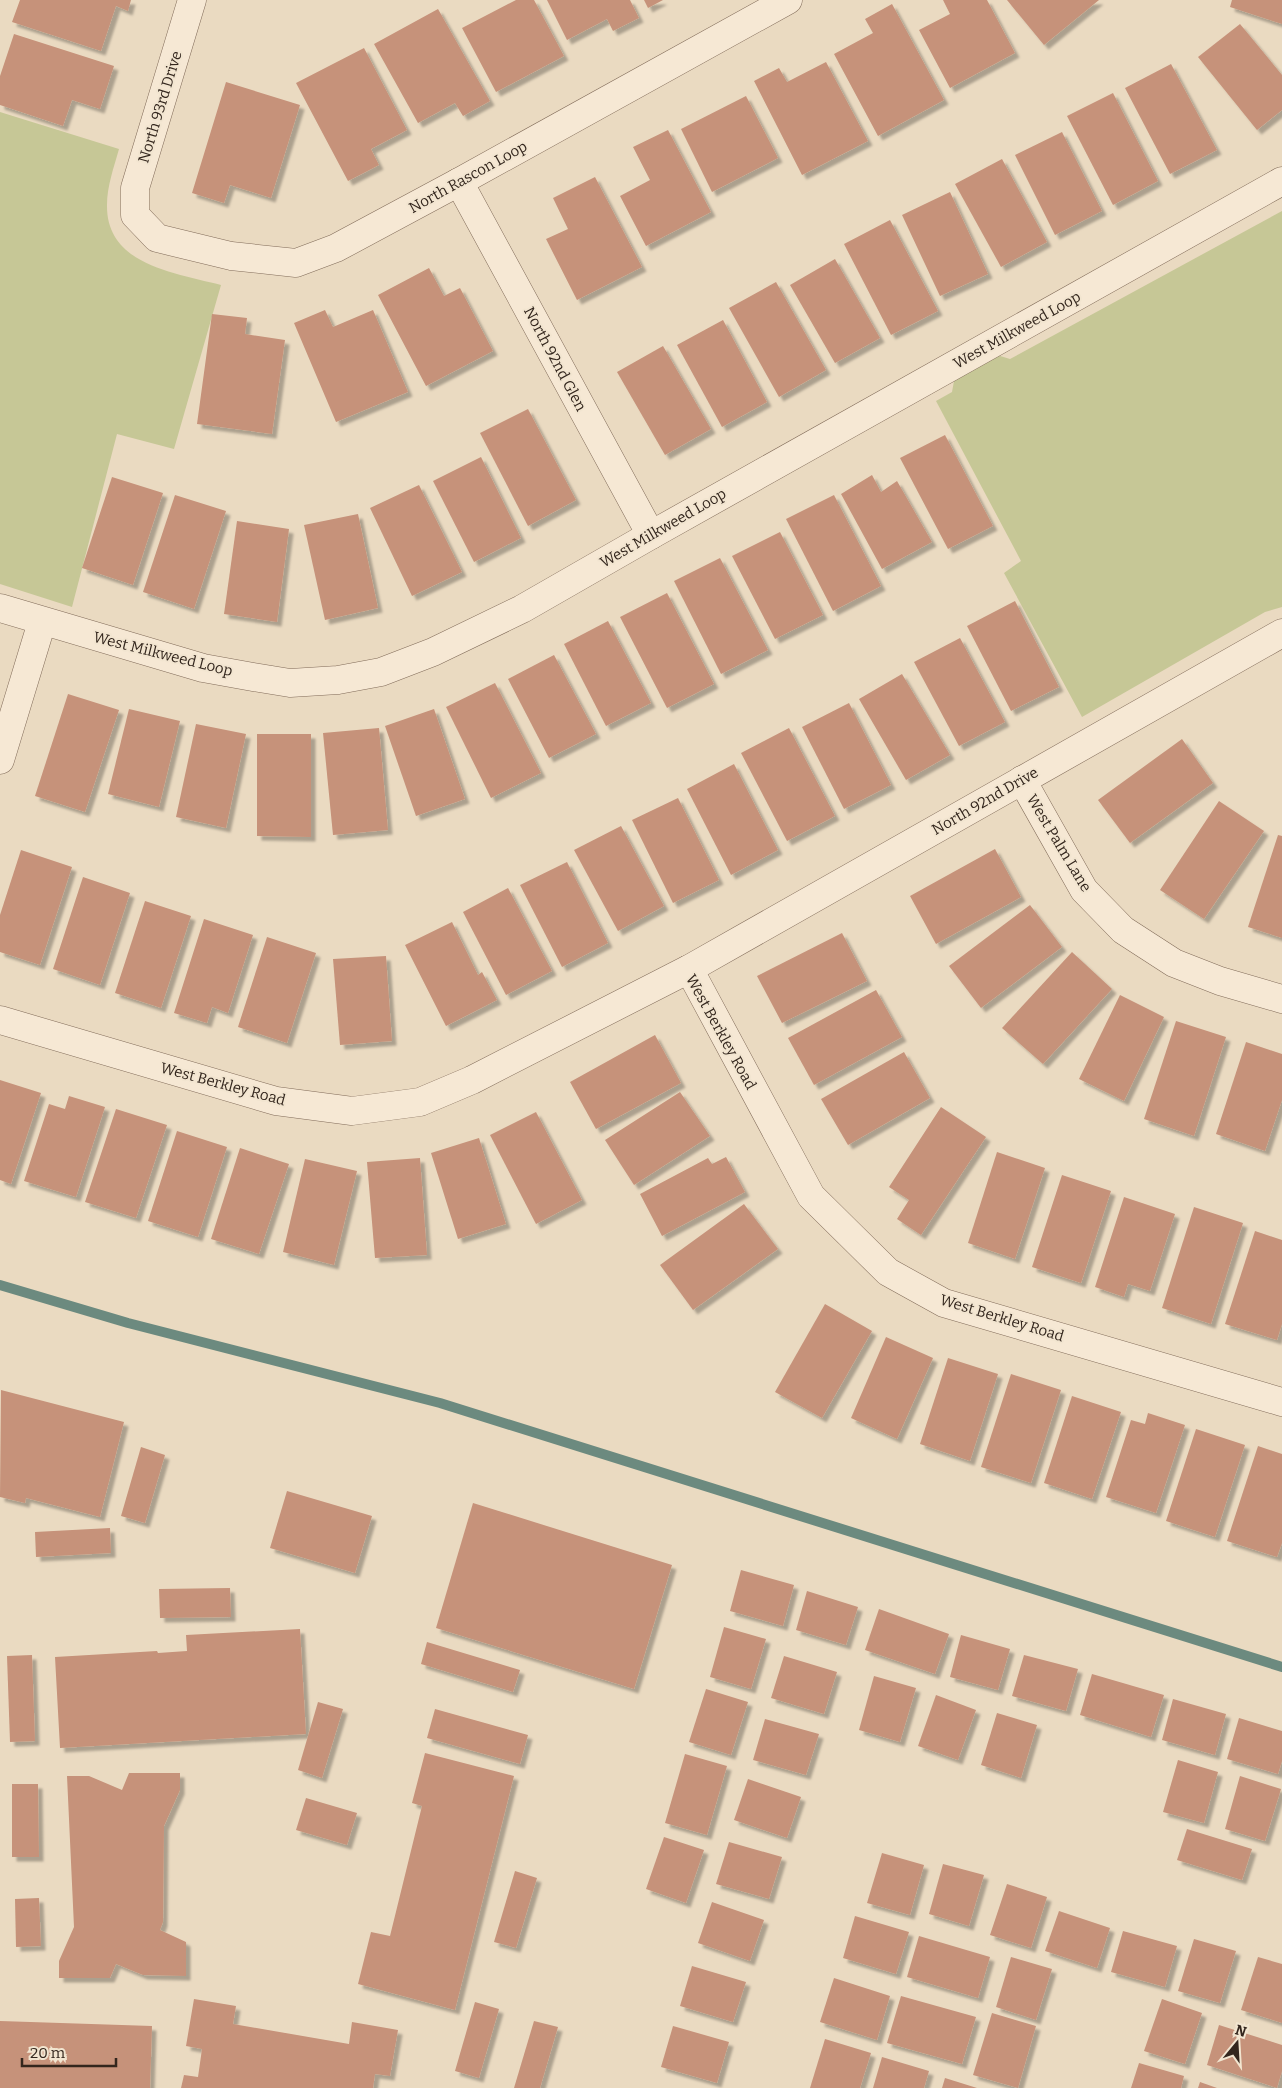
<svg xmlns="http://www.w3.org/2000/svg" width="1282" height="2088" font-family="Bitter,serif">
	<defs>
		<filter id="shadow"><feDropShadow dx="4.5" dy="4.5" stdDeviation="1" flood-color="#0004"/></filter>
	</defs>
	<rect width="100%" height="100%" fill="#eadac1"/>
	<g fill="#c6c796">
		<path d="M0,112L119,149C114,167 107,186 107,205C106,265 175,273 221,285L174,449L117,434L72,607L0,584Z"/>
		<path d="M1282,211V607L1265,612L1082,717L1004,573L1021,561L936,401L952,392L954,381L997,355L1010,359Z"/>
	</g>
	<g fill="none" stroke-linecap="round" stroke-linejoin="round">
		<path stroke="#6c8a7f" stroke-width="10" d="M0,1285L128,1323L440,1403L1282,1667"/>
	</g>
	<g fill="#c6927a" filter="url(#shadow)">
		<path d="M20,0H131L128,11L116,6L101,51L12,22Z"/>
		<path d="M516,0H534L564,56L496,92L462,28Z"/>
		<path d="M547,0H630L639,18L613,31L607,19L567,40Z"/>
		<path d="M644,0H663L648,8Z"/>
		<path d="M943,0H987L1015,53L950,88L919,30L950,14Z"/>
		<path d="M1007,0H1099L1044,45Z"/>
		<path d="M1232,0H1282V24L1230,7Z"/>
		<path d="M892,4L944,100L878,136L834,54L873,33L865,19Z"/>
		<path d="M438,9L490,101L463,116L455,103L418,123L374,44Z"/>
		<path d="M1240,24L1282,75V110L1257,130L1198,57Z"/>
		<path d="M14,34L114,66L100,109L72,100L63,126L0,105V76Z"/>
		<path d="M364,48L407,130L371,149L379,165L348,181L296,83Z"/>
		<path d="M826,62L868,141L802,175L754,81L779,68L787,82Z"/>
		<path d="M1171,64L1217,150L1170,174L1125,88Z"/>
		<path d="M226,82L300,105L271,198L230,185L224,203L192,193Z"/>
		<path d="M1113,93L1158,181L1113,205L1067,116Z"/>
		<path d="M746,96L778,158L712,192L681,129Z"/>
		<path d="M668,130L711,212L646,246L620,196L650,180L633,147Z"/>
		<path d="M1062,132L1102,211L1055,235L1015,155Z"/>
		<path d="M1002,159L1047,242L1001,267L955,184Z"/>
		<path d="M595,177L642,267L577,300L546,239L568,229L553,198Z"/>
		<path d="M950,192L988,274L940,296L902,215Z"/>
		<path d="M890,220L938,311L891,335L844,244Z"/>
		<path d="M835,259L880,338L835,363L790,285Z"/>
		<path d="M429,268L444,296L460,288L493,351L426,386L378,295Z"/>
		<path d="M776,282L826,370L779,397L729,308Z"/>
		<path d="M325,310L333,327L373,310L408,392L336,422L294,323Z"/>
		<path d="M212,314L247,318L245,334L285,340L272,434L197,424Z"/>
		<path d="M723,320L767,402L722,427L677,345Z"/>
		<path d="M663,346L711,429L665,455L617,372Z"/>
		<path d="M528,409L576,500L528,526L480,433Z"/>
		<path d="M945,435L993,526L948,549L900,458Z"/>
		<path d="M481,457L521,538L474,562L433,481Z"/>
		<path d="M872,475L881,492L897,481L932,542L882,569L841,494Z"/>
		<path d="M112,477L163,493L133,585L82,568Z"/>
		<path d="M419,485L462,572L412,596L370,508Z"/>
		<path d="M175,495L226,511L194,609L143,592Z"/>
		<path d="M834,495L881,586L833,611L786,519Z"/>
		<path d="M358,514L378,608L325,620L304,525Z"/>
		<path d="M237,521L289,529L277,622L224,614Z"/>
		<path d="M780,532L823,615L775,639L732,556Z"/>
		<path d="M720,558L768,650L721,674L674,581Z"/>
		<path d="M667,593L714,684L667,708L620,617Z"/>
		<path d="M1015,601L1059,687L1011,711L967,626Z"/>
		<path d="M608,621L651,703L606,726L564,644Z"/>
		<path d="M960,638L1005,722L959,746L914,662Z"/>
		<path d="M554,655L596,734L549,758L508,679Z"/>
		<path d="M902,674L950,755L906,780L859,699Z"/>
		<path d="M495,683L541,773L491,798L446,707Z"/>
		<path d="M68,694L119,710L85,812L35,796Z"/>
		<path d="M849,703L891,785L844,809L802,727Z"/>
		<path d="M129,709L180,721L159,807L108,794Z"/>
		<path d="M434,709L465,799L416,816L385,726Z"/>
		<path d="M196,724L246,734L226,828L176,817Z"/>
		<path d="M379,728L388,830L333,835L323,733Z"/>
		<path d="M789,728L835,816L787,841L741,753Z"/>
		<path d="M257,734H311V837L257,836Z"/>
		<path d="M1182,739L1213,783L1130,843L1098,800Z"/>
		<path d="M734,764L778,850L731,875L687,789Z"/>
		<path d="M678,798L719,880L673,903L632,820Z"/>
		<path d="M1219,801L1264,831L1204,919L1160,890Z"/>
		<path d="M621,826L664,906L618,931L574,850Z"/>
		<path d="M1278,835L1282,836V938L1248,927Z"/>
		<path d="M995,849L1021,897L936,944L910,896Z"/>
		<path d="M21,850L72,867L40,965L0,952V915Z"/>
		<path d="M567,862L608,943L562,967L520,885Z"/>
		<path d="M83,877L130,893L100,985L53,969Z"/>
		<path d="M508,888L552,971L506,995L463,912Z"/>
		<path d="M145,901L191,916L161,1008L115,993Z"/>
		<path d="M1030,905L1062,947L981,1008L949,966Z"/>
		<path d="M204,919L253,935L228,1013L212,1007L207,1023L174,1013Z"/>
		<path d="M452,922L478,975L482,972L497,1000L446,1026L405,945Z"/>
		<path d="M842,933L867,981L782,1023L757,976Z"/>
		<path d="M267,937L316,953L287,1043L238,1027Z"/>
		<path d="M1072,952L1112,989L1043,1064L1002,1028Z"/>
		<path d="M386,956L392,1041L340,1045L333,959Z"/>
		<path d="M876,990L902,1037L814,1085L788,1038Z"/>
		<path d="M1120,995L1164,1017L1124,1101L1079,1079Z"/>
		<path d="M1176,1021L1226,1037L1194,1136L1144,1119Z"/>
		<path d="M655,1035L681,1083L596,1129L570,1082Z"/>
		<path d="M1246,1042L1282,1054V1100L1265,1151L1216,1134Z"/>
		<path d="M904,1052L930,1098L848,1145L821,1099Z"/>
		<path d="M0,1080L41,1093L11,1184L0,1180Z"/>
		<path d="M680,1092L710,1136L634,1185L605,1140Z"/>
		<path d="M69,1096L105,1107L76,1197L24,1181L49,1104L65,1109Z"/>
		<path d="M941,1107L986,1137L921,1235L897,1219L909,1200L889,1187Z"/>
		<path d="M116,1109L167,1125L136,1218L85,1202Z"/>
		<path d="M536,1112L582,1200L536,1224L490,1135Z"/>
		<path d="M177,1131L227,1147L198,1237L148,1221Z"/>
		<path d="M479,1138L506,1224L458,1239L431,1153Z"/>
		<path d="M240,1148L289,1164L259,1254L211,1239Z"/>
		<path d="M997,1152L1045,1168L1015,1259L968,1243Z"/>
		<path d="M726,1157L745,1192L662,1236L640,1194L708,1158L712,1164Z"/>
		<path d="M420,1158L427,1255L375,1258L367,1162Z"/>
		<path d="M305,1159L357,1171L334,1265L283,1252Z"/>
		<path d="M1062,1175L1111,1191L1081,1283L1032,1267Z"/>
		<path d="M1124,1197L1175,1214L1150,1291L1128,1284L1124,1297L1095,1287Z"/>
		<path d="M744,1204L778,1249L693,1310L660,1265Z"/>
		<path d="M1194,1207L1243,1223L1211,1324L1162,1308Z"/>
		<path d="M1255,1231L1282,1240V1324L1277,1340L1225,1324Z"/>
		<path d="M825,1304L872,1331L822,1418L775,1392Z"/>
		<path d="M886,1337L933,1358L897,1439L851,1418Z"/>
		<path d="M948,1358L998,1374L970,1461L920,1444Z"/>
		<path d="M1011,1374L1061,1390L1031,1483L981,1467Z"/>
		<path d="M1,1390L124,1422L100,1517L26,1498L25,1503L0,1497Z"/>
		<path d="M1072,1396L1121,1412L1092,1499L1044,1483Z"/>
		<path d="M1148,1413L1185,1425L1156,1513L1106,1497L1131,1420L1145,1424Z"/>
		<path d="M1196,1429L1245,1445L1215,1537L1166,1521Z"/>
		<path d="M1258,1446L1282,1454V1543L1277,1557L1227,1541Z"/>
		<path d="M141,1447L165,1455L145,1523L121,1516Z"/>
		<path d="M287,1491L372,1516L355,1573L270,1548Z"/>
		<path d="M473,1503L672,1565L634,1689L436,1628Z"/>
		<path d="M110,1528L111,1553L36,1557L35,1532Z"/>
		<path d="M741,1570L794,1585L783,1626L730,1611Z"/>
		<path d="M230,1588L231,1617L160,1618L159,1589Z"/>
		<path d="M807,1591L858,1607L846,1645L796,1630Z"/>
		<path d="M879,1609L949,1634L935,1674L865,1650Z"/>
		<path d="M724,1627L766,1639L751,1689L710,1677Z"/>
		<path d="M300,1629L306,1734L60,1748L55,1657L157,1651L158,1653L187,1651L186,1635Z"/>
		<path d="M961,1635L1010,1649L998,1690L950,1677Z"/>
		<path d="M427,1642L520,1670L513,1692L421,1664Z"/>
		<path d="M32,1655L35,1741L10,1742L7,1656Z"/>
		<path d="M1024,1655L1078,1669L1066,1711L1012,1696Z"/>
		<path d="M784,1656L837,1672L824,1714L771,1698Z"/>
		<path d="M1092,1674L1164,1695L1151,1737L1080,1715Z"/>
		<path d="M874,1676L916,1688L900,1742L859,1730Z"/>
		<path d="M706,1689L748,1702L731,1755L689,1742Z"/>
		<path d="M936,1695L976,1710L958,1760L918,1746Z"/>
		<path d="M1173,1699L1226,1714L1215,1755L1162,1740Z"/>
		<path d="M318,1702L343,1709L322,1778L298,1770Z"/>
		<path d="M435,1709L528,1735L520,1764L427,1738Z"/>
		<path d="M997,1713L1037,1725L1021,1778L981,1765Z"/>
		<path d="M1239,1718L1282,1731V1761L1278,1774L1227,1759Z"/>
		<path d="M765,1719L819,1734L806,1775L753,1760Z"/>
		<path d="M425,1753L514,1776L455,2010L358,1984L371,1932L390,1936L422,1806L412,1803Z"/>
		<path d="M685,1754L727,1766L707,1835L665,1823Z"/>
		<path d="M1178,1760L1218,1772L1204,1823L1163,1812Z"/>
		<path d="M129,1773H180V1790L164,1826L163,1922L160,1930L186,1942V1976L143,1975L116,1964L110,1978H59V1961L74,1927L67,1776H89L122,1790Z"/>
		<path d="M1240,1776L1281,1789L1265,1841L1225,1829Z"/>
		<path d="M748,1779L801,1797L787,1838L734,1820Z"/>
		<path d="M12,1784H38L39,1857H12Z"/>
		<path d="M306,1798L357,1813L347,1845L296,1830Z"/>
		<path d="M1187,1829L1252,1849L1242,1880L1177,1860Z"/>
		<path d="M664,1837L704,1850L686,1903L646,1889Z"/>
		<path d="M729,1842L782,1857L769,1899L716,1884Z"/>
		<path d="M882,1853L924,1865L910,1915L867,1903Z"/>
		<path d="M943,1864L984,1875L969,1926L929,1914Z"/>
		<path d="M515,1871L537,1878L516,1948L494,1942Z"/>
		<path d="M1007,1884L1047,1897L1031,1948L990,1935Z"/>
		<path d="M39,1898L41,1946L16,1947L15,1899Z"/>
		<path d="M712,1902L764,1920L750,1961L698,1943Z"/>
		<path d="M1059,1911L1110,1928L1097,1968L1045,1951Z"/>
		<path d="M855,1916L909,1932L896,1974L843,1958Z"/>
		<path d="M1123,1931L1177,1946L1165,1987L1111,1972Z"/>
		<path d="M919,1936L990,1957L978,1998L907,1977Z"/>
		<path d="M1194,1939L1236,1951L1220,2003L1178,1991Z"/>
		<path d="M1011,1957L1052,1969L1036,2020L996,2007Z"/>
		<path d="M1258,1957L1282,1964V2023L1241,2010Z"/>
		<path d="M692,1966L746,1982L733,2022L680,2006Z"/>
		<path d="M834,1978L890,1996L877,2040L820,2022Z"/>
		<path d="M901,1996L976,2017L962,2064L887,2043Z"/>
		<path d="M194,1999L236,2006L233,2024L349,2044L352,2022L398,2030L390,2076L375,2074L373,2088H181L184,2075L198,2077L202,2049L186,2046Z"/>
		<path d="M1162,1999L1202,2013L1185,2064L1144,2051Z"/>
		<path d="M475,2002L499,2009L479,2078L455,2071Z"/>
		<path d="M992,2013L1036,2026L1018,2088L973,2075Z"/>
		<path d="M0,2021L152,2026L150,2088H0Z"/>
		<path d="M534,2021L558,2027L540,2088H514Z"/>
		<path d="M1219,2025L1282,2045V2071L1277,2088L1207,2065Z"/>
		<path d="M673,2026L729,2042L717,2083L661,2067Z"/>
		<path d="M825,2039L871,2053L860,2088H810Z"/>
		<path d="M882,2057L929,2071L924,2088H873Z"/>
		<path d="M1139,2063L1184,2076L1181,2088H1131Z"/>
		<path d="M945,2078L977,2088H942Z"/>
		<path d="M1200,2082L1217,2088H1198Z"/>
	</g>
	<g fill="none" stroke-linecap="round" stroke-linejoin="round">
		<defs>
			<g id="street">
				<path d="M192,0L135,188V215L157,238L231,256L296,263L336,248L459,182L788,0"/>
				<path d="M459,182L651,535"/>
				<path d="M0,608L203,668L253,677L290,683L338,680L381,672L433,652L522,609L651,535L1282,181"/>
				<path d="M0,760L42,622"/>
				<path d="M1022,780L1084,890L1123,930L1174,963L1220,981L1282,999"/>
				<path d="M689,969L811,1196L888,1272L944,1303L1282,1402"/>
				<path d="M0,1020L276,1101L352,1111L420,1102L472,1080L689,969L1282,633"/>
			</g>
		</defs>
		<use href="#street" stroke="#826c5a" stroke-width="29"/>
		<use href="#street" stroke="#f6e8d4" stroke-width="28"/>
	</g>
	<g text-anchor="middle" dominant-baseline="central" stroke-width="4" stroke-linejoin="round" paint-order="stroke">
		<g font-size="15" fill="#33261d" stroke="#f2e5d0">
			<text transform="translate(160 107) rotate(-73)">North 93rd Drive</text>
			<text transform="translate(468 177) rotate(-29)">North Rascon Loop</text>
			<text transform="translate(1017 330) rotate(-29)">West Milkweed Loop</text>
			<text transform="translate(555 359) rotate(62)">North 92nd Glen</text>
			<text transform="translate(663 528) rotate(-30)">West Milkweed Loop</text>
			<text transform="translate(163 654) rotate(14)">West Milkweed Loop</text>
			<text transform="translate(985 801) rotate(-30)">North 92nd Drive</text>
			<text transform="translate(1059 843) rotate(59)">West Palm Lane</text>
			<text transform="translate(721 1032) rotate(61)">West Berkley Road</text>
			<text transform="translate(223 1084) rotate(15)">West Berkley Road</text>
			<text transform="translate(1002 1318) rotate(17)">West Berkley Road</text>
		</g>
	</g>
	<g transform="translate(1237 2043) rotate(18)" stroke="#f2e5d0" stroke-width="4" paint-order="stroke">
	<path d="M0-4L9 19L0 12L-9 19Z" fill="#33261d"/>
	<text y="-8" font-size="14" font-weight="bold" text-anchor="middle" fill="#33261d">N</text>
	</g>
	<path d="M22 2058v8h94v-8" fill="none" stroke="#33261d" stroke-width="2.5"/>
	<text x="30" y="2058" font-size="15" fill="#33261d" stroke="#f2e5d0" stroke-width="4" paint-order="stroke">20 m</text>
</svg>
